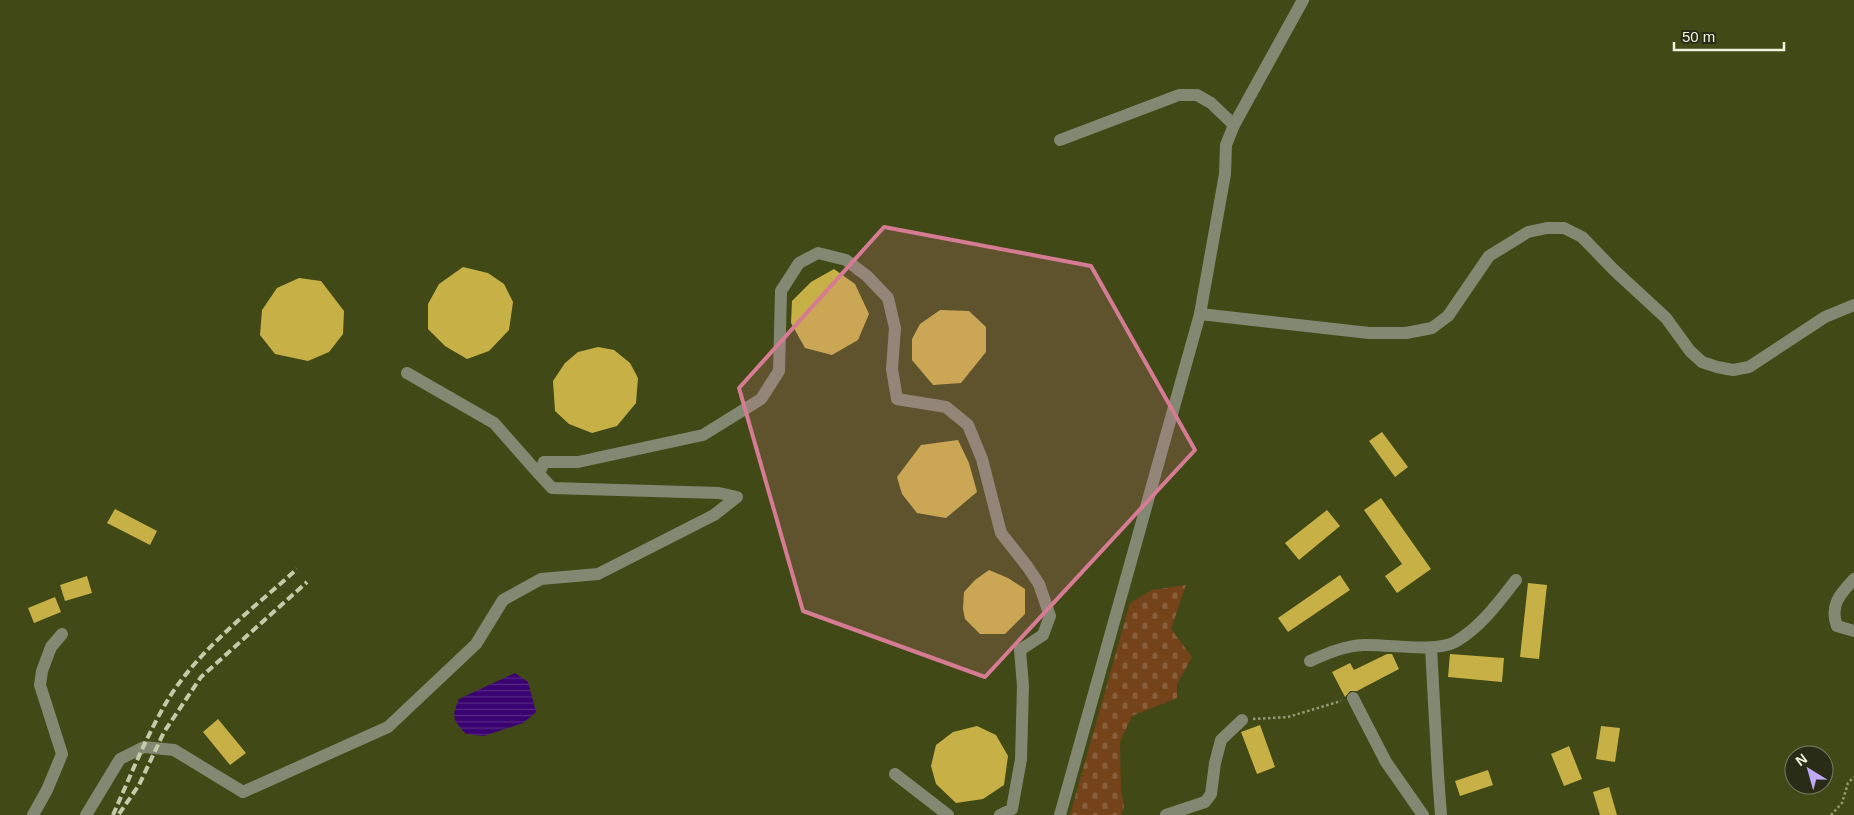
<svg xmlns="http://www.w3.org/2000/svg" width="1854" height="815" font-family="Arial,sans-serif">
	<defs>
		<pattern id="cemetery-stones" width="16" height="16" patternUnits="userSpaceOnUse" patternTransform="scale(1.25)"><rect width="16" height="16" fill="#744319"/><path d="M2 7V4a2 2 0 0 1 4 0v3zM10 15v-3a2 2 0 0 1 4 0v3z" fill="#885f3a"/></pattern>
		<pattern id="water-rules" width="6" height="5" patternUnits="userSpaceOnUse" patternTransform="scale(1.25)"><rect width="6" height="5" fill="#3a0270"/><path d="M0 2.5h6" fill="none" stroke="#572784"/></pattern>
	</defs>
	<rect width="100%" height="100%" fill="#414916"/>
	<path fill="url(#cemetery-stones)" d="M1186,585L1171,629L1192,657L1177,684V698L1132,716L1120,742L1121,789L1124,807L1121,815H1070L1130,603L1152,590Z"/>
	<path fill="url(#water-rules)" d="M515,673L528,682L536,712L523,723L484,736L466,734C453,720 451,717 459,699Z"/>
	<g fill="#c7b147">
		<path d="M463,267L488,273L504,284L513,302L509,330L489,351L467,359L445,346L428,329V304L439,284Z"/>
		<path d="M834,269L855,284L869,314L858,340L832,355L805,348L791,323L792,301L811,282Z"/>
		<path d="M299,278L321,281L344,311L343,334L329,352L308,361L275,354L260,335L262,310L277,288Z"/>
		<path d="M940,310L969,311L986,327V352L961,383L933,385L912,360V339L920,324Z"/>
		<path d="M598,347L614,350L630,363L638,378L636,403L617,426L592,433L569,424L555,411L553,381L565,363L578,352Z"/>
		<path d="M1382,432L1408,467L1395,477L1369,441Z"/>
		<path d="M958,440L969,463L977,492L946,518L917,513L902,494L897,477L921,445Z"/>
		<path d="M1381,498L1431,569L1397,593L1385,576L1402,564L1364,510Z"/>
		<path d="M115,509L157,531L150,545L107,523Z"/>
		<path d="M1327,510L1340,526L1299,560L1285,543Z"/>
		<path d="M989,570L1008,578L1025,589V614L1005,634H980L965,619L963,609L964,592L975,580Z"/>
		<path d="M1340,575L1350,590L1288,632L1278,618Z"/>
		<path d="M87,576L92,593L65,601L60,585Z"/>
		<path d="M1528,583L1547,585L1539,659L1520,657Z"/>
		<path d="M55,597L61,612L34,623L28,608Z"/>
		<path d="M1387,654H1392L1399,669L1357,691H1350L1345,697L1332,672L1350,663L1354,670Z"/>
		<path d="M1450,654L1504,658L1502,682L1448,677Z"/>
		<path d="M218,719L246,753L230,765L203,732Z"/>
		<path d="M1260,725L1275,767L1257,774L1241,732Z"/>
		<path d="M977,726L996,735L1008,756L1004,785L983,799L956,803L936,784L931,766L936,745L953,732Z"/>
		<path d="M1601,726L1620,728L1615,762L1596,759Z"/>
		<path d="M1569,746L1582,779L1564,786L1551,754Z"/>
		<path d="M1488,770L1493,785L1460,796L1455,781Z"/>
		<path d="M1609,787L1617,815H1600L1593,792Z"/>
	</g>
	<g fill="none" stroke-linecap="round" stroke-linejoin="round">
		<g stroke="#949b73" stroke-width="2.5" stroke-dasharray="2.5 2.5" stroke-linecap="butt">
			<path d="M1253,719L1288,717L1341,701"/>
			<path d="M1831,815L1842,803L1848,783L1854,777"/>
		</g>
		<g stroke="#838872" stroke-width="12">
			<path d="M1060,140L1179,95H1197L1211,103L1234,125"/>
			<path d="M1200,314L1369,333H1406L1432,328L1448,316L1489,256L1528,232L1547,228H1564L1582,237L1614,270L1666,318L1690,351L1702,362L1717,367L1733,370L1749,367L1825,317L1854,305"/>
			<path d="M407,373L494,423L539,474"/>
			<path d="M1854,579C1841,593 1829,605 1837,626L1854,631"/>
			<path d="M1431,648L1438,775L1441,815"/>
			<path d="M1310,661C1328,653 1344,646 1364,645C1389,644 1434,653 1455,642C1480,628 1499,602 1516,580"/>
			<path d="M1353,698L1386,762L1423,815"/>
			<path d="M895,774L948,815"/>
			<path d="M33,815L47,790L62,754L40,685L42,671L51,647L62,634"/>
			<path d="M86,815L120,759L144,747L174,750L243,792L388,727L476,644L503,600L541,579L598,574L714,515L737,497L719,493L552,488L539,474L544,462H578L703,435L761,399L779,371L781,291L799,263L818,253L846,260L867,276L888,298L895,328L892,369L897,399L946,407L968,425L982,459L1001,533L1027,566L1039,584L1050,616L1043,635L1020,650L1023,686L1021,759L1012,809L1000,815"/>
			<path d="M1060,815L1200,314L1225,174L1226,145L1234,125L1303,0"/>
			<path d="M1166,815L1205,802L1211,794L1215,763L1221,740L1242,720"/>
		</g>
		<g stroke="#c5cbaa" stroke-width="4" stroke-dasharray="8 4" stroke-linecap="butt">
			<path d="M119,814L139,785L164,732L201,677L307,582"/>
			<path d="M113,815C130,777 147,734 169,698C201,647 253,609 297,569"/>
		</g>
	</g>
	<path fill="#d57b93" fill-opacity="0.2" stroke="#d57b93" stroke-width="4" stroke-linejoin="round" d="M884,227L1091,266L1195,450L985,677L803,611L739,388Z"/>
	<g transform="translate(1809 770) rotate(323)"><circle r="24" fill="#292d17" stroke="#777c64"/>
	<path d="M0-4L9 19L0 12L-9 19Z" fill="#bfa8f4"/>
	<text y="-8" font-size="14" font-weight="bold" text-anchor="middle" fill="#edf3d8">N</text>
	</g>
	<path d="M1674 42v8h110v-8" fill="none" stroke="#edf3d8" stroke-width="2.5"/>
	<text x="1682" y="42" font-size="15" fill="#edf3d8" stroke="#292d17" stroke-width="4" paint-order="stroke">50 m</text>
</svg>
